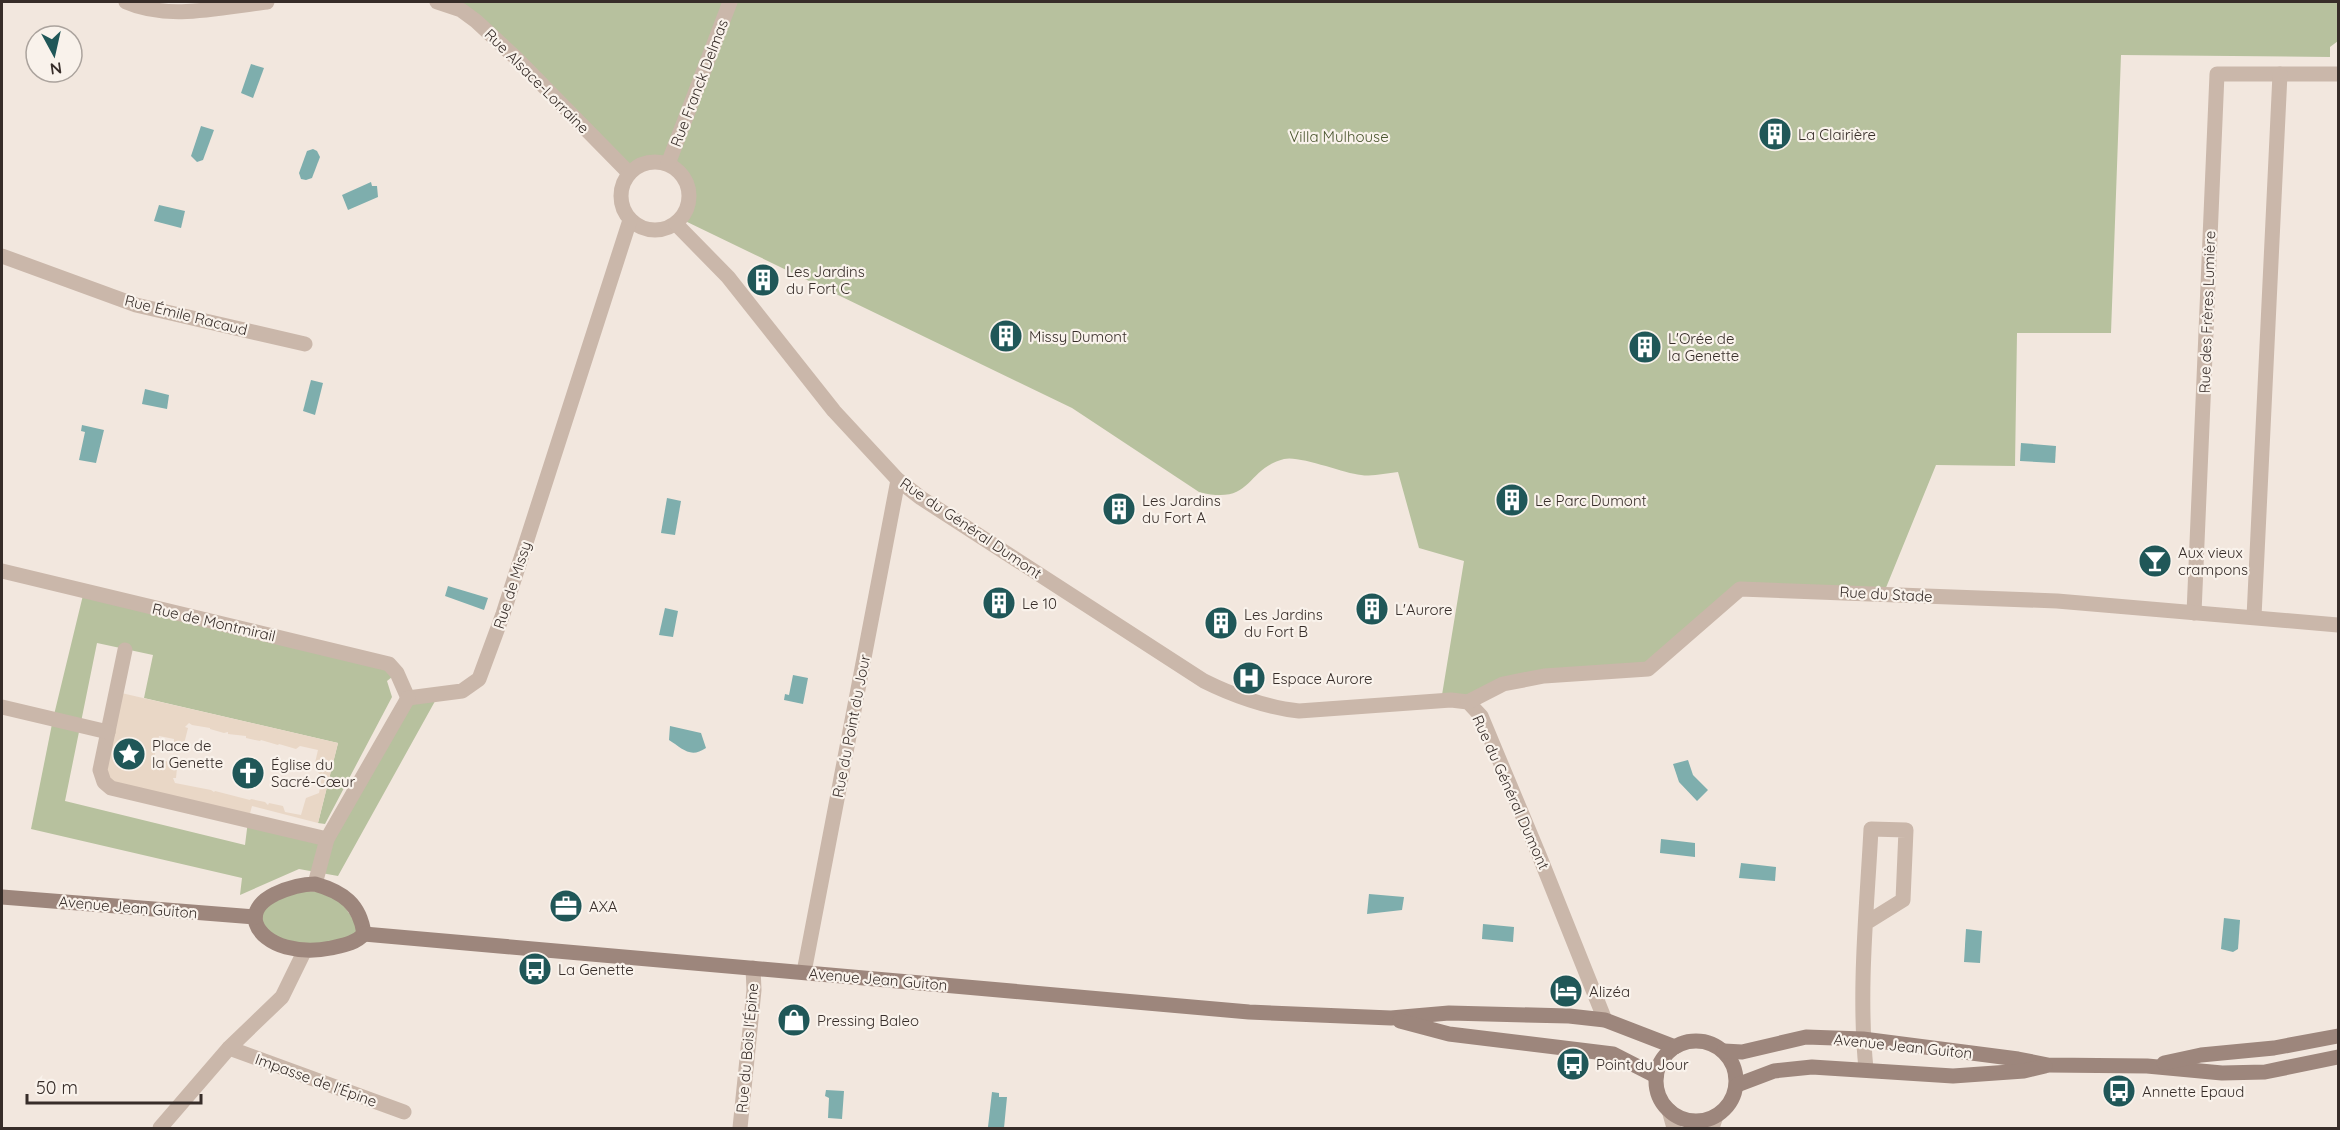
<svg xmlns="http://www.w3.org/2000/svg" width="2340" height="1130" font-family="Quicksand,sans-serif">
	<rect width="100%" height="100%" fill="#f2e7de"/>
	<g fill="#b7c19e">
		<path d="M463,2H2338V41L2330,47V57L2121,55L2111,333H2017L2015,466L1936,465L1883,595L1740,589L1648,669L1544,676L1468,702L1441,701L1464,561L1419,548L1398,472C1386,473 1373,477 1361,475C1343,473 1299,455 1284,459C1245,469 1253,506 1199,492L1072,408L681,219C710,183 665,143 629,173L461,10Z"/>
		<path d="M84,591L397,673L387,681L392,697L325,824L318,823L338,743L144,698L153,655L97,643L65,801L245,845L248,821L327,839L408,698L439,694L338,876L299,869L240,895L242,878L31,829L53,719Z"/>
		<path d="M333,891L364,934L316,950L262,935L259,905L279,892Z"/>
	</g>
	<path fill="#e9d7c6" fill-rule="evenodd" d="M117,692L338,743L318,823L252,806L248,821L104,782ZM189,723L192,725L210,728V729L224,733L228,732V734L246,736V738L260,741L261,740L278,745L279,744L296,749L300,746L318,750L314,767L322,777L319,793L306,798L301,815L285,812L283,806L269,803L268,805L265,802L251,799L250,800L215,791L214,792L211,790L175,783L173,778H176L177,768L180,761L170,759L169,762L154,758L159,736L174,739V742L184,744L188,728L185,727Z"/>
	<g fill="#7eaead">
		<path d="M251,64L264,68L253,98L241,93Z"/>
		<path d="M201,126L214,130L203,160L197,162L191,156Z"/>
		<path d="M313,149L317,151L320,157L312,178L306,180L301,179L299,173L307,151Z"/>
		<path d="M371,182L372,186H377L378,197L348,210L342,195Z"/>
		<path d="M159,205L185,211L181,228L154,221Z"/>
		<path d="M311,380L323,383L315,415L303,411Z"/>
		<path d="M145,389L169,395L167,409L142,404Z"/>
		<path d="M82,425L104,430L96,463L79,460L85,432L81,431Z"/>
		<path d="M2021,443L2056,446L2055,463L2020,461Z"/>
		<path d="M667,498L681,501L675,535L661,533Z"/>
		<path d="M448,586L488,598L484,610L445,596Z"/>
		<path d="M665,608L678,611L673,637L659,635Z"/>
		<path d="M793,675L808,678L803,704L784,700L785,694L789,695Z"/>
		<path d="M670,726L701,733L706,748C690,759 682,748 669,740Z"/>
		<path d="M1688,760L1693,775L1708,790L1697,801L1679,782L1673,764Z"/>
		<path d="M1661,839L1695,843V857L1660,853Z"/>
		<path d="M1741,863L1776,867L1775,881L1739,878Z"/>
		<path d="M1369,894L1404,897L1402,910L1367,914Z"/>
		<path d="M2224,918L2240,920L2238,949L2233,952L2221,949Z"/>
		<path d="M1483,924L1514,927L1513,942L1482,939Z"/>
		<path d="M1966,929L1982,931L1980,963L1964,962Z"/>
		<path d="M826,1090L844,1091L842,1119L828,1118L829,1098L825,1096Z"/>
		<path d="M992,1092L999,1093V1097H1007L1004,1128L988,1127Z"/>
	</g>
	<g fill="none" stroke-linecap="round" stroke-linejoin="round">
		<g stroke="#cab7aa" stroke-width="15">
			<path d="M126,2C168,21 223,7 267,2"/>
			<path d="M437,2L461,10L476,21L516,58L629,173"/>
			<circle cx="655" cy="196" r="34"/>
			<path d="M668,164L730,2"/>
			<path d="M676,224L728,277L834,411L898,480L921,498L1204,681C1232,695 1268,708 1299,711L1451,700L1468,702L1481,716L1539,855L1605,1020"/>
			<path d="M2,256L136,305L305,344"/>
			<path d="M2,571L389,664L397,673L408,698"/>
			<path d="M2194,613L2217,74H2338"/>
			<path d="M2254,617L2280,74"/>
			<path d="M125,650L100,770L104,782L111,788L327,839"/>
			<path d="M408,698L462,691L479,679L503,614L630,220"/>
			<path d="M1468,702L1503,684L1544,676L1648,669L1740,589L2057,601L2338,625"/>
			<path d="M2,707L108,732"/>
			<path d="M315,884L327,839L408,698"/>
			<path d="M804,972L898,480"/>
			<path d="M229,1048L404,1112"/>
			<path d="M1866,1069C1858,990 1867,908 1871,829L1906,830L1903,900L1866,923"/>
			<path d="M160,1128L229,1048L282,997L305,950"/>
			<path d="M740,1128L754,990L753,968"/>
		</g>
		<g stroke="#cab7aa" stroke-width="15">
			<path d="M1669,1110L1674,1128"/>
			<path d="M1712,1128L1716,1116"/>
		</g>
		<g stroke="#9d867c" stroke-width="15">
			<path d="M315,884C343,892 360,904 364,934C356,943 344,945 331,948C316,951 301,951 286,947C255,938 241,911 275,894C288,888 300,884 315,884Z"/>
			<path d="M2,897L255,917"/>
			<path d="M364,934L1249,1012L1391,1018L1449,1013L1569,1016L1605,1020L1675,1047"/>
			<path d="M1400,1021L1449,1034L1613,1054L1656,1076"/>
			<circle cx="1696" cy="1081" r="40"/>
			<path d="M1724,1051L1742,1052L1806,1037L1863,1039L2018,1059L2048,1065L2147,1066L2222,1073L2265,1072L2338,1057"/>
			<path d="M2164,1063L2201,1055L2274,1048L2338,1036"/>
			<path d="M1737,1085L1774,1071L1812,1067L1953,1076L2024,1071L2045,1066"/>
		</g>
	</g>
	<defs>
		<symbol id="building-disc" viewBox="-11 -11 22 22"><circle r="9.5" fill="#205758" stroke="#f9f2eb"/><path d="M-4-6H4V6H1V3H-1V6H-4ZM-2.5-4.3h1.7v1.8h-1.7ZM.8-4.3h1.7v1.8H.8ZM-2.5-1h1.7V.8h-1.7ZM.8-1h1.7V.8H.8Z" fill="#fff"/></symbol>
		<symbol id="bar-disc" viewBox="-11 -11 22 22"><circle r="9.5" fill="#205758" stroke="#f9f2eb"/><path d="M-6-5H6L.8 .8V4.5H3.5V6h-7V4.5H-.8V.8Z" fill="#fff"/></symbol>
		<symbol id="hospital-disc" viewBox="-11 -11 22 22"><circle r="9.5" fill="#205758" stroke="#f9f2eb"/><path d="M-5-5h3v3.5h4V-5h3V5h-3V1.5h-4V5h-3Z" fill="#fff"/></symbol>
		<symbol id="sight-disc" viewBox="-11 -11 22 22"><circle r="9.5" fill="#205758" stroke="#f9f2eb"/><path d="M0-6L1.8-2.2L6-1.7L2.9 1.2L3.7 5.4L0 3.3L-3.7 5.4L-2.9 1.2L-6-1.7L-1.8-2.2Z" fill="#fff"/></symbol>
		<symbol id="church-disc" viewBox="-11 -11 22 22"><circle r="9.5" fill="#205758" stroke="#f9f2eb"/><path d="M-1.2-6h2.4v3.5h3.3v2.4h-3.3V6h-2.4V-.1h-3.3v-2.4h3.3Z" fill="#fff"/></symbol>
		<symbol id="office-disc" viewBox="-11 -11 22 22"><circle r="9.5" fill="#205758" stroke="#f9f2eb"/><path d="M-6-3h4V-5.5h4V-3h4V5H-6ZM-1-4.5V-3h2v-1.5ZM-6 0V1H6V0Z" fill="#fff"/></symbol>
		<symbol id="bus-disc" viewBox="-11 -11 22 22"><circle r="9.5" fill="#205758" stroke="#f9f2eb"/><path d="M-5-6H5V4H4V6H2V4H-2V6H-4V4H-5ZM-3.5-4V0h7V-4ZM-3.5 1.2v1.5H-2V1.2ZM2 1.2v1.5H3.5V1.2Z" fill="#fff"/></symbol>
		<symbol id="hotel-disc" viewBox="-11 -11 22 22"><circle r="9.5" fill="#205758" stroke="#f9f2eb"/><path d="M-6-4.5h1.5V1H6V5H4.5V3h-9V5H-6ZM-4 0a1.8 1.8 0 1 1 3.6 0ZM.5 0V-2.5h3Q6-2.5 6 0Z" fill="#fff"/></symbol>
		<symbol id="shop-disc" viewBox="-11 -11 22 22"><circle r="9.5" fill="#205758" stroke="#f9f2eb"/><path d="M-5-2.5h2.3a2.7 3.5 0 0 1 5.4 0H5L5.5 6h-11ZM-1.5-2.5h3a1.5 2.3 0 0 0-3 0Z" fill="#fff"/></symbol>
	</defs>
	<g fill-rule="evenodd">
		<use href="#building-disc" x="1756" y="115" width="38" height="38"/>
		<use href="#building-disc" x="744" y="261" width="38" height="38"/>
		<use href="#building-disc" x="987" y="317" width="38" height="38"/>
		<use href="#building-disc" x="1626" y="328" width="38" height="38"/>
		<use href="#building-disc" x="1493" y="481" width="38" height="38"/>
		<use href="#building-disc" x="1100" y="490" width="38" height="38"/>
		<use href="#bar-disc" x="2136" y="542" width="38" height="38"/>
		<use href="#building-disc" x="980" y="584" width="38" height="38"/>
		<use href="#building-disc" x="1353" y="590" width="38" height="38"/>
		<use href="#building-disc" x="1202" y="604" width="38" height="38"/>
		<use href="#hospital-disc" x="1230" y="659" width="38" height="38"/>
		<use href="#sight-disc" x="110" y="735" width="38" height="38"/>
		<use href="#church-disc" x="229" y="754" width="38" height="38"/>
		<use href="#office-disc" x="547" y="887" width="38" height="38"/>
		<use href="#bus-disc" x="516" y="950" width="38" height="38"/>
		<use href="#hotel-disc" x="1547" y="972" width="38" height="38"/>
		<use href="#shop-disc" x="775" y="1001" width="38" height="38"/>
		<use href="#bus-disc" x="1554" y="1045" width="38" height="38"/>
		<use href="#bus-disc" x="2100" y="1072" width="38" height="38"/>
	</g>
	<g text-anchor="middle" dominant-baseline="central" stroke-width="4.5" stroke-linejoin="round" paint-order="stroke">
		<g font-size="15" fill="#372d29" stroke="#f9f2eb">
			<text transform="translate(537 81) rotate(45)">Rue Alsace-Lorraine</text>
			<text transform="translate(699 83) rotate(-69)">Rue Franck Delmas</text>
			<text transform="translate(2207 312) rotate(-88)">Rue des Frères Lumière</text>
			<text transform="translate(186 315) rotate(14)">Rue Émile Racaud</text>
			<text transform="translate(971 528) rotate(34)">Rue du Général Dumont</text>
			<text transform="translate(512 585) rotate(-72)">Rue de Missy</text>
			<text transform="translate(1886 594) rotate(3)">Rue du Stade</text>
			<text transform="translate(214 622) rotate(13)">Rue de Montmirail</text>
			<text transform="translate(851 726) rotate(-79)">Rue du Point du Jour</text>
			<text transform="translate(1511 792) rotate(66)">Rue du Général Dumont</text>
			<text transform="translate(128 907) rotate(5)">Avenue Jean Guiton</text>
			<text transform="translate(878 979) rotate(5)">Avenue Jean Guiton</text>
			<text transform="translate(1903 1046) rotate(6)">Avenue Jean Guiton</text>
			<text transform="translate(747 1048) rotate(-85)">Rue du Bois l'Épine</text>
			<text transform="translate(316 1080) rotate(20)">Impasse de l'Épine</text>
		</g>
		<g font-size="15" fill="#372d29" stroke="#f9f2eb" text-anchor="start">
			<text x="1798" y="134">La Clairière</text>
			<text x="786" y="271">Les Jardins<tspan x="786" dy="17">du Fort C</tspan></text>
			<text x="1029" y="336">Missy Dumont</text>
			<text x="1668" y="338">L'Orée de<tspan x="1668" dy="17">la Genette</tspan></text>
			<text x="1142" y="500">Les Jardins<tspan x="1142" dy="17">du Fort A</tspan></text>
			<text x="1535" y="500">Le Parc Dumont</text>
			<text x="2178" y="552">Aux vieux<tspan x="2178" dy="17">crampons</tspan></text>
			<text x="1022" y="603">Le 10</text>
			<text x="1395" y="609">L'Aurore</text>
			<text x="1244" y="614">Les Jardins<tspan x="1244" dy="17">du Fort B</tspan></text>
			<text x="1272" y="678">Espace Aurore</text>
			<text x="152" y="745">Place de<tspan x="152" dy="17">la Genette</tspan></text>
			<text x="271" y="764">Église du<tspan x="271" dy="17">Sacré-Cœur</tspan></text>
			<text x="589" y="906">AXA</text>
			<text x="558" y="969">La Genette</text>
			<text x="1589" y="991">Alizéa</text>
			<text x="817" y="1020">Pressing Baleo</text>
			<text x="1596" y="1064">Point du Jour</text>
			<text x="2142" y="1091">Annette Epaud</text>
		</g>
		<g font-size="15" fill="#49552e" stroke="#f9f2eb">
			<text x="1339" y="136">Villa Mulhouse</text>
		</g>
	</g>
	<rect width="2340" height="1130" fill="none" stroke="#372d29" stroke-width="6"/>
	<g transform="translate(54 54) rotate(172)"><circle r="28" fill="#f9f2eb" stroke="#aba39d" stroke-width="1.5"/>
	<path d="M0-4.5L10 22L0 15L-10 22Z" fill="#205758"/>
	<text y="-9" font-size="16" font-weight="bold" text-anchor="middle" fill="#372d29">N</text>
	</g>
	<path d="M27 1094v9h174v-9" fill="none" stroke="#372d29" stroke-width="3"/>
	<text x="36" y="1094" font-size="18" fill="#372d29" stroke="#f9f2eb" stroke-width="4.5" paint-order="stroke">50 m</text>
</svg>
